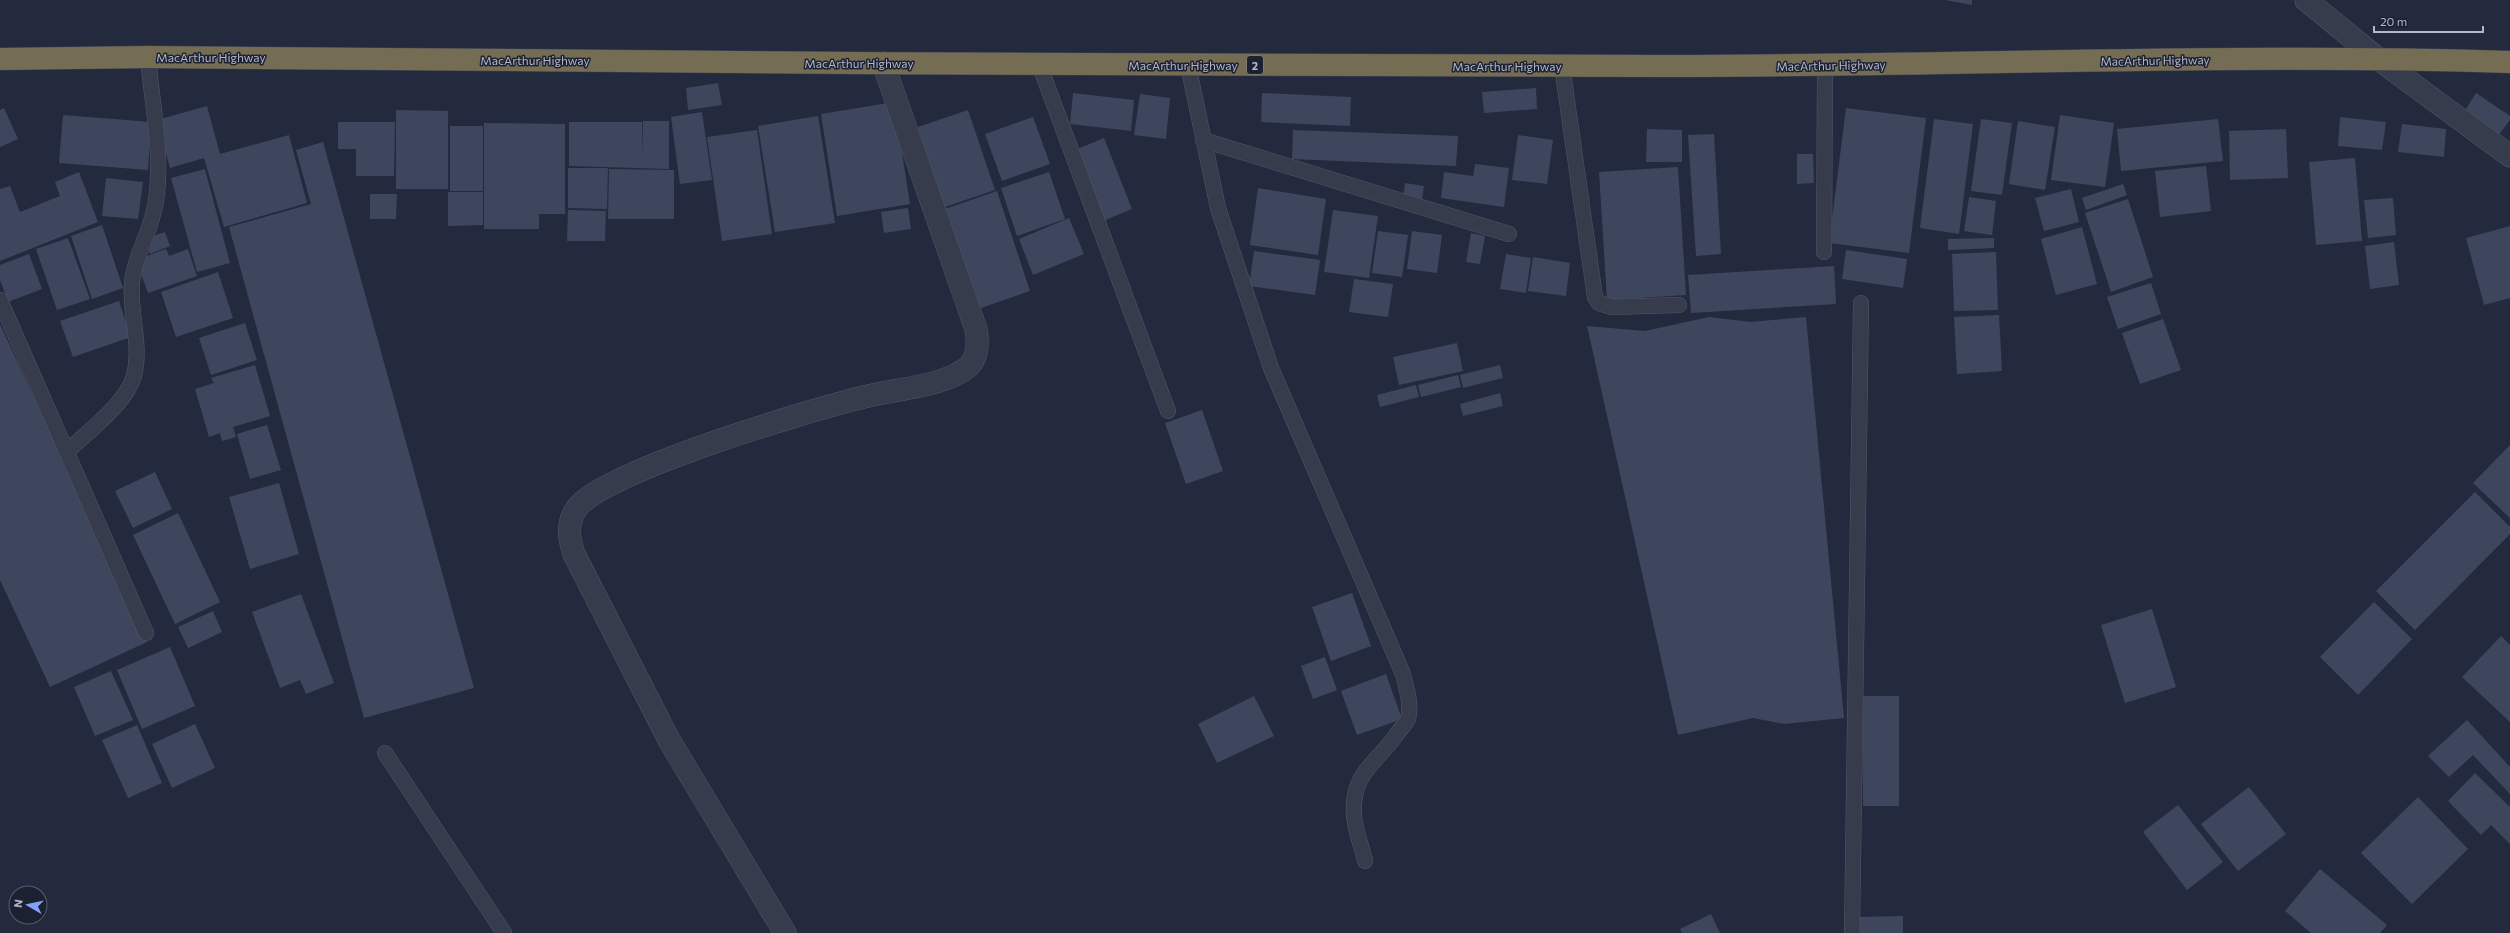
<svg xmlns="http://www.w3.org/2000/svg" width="2510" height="933" font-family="Commissioner,sans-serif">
	<rect width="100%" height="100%" fill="#232a3d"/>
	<g fill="#3e465e">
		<path d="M1945,0H1972V5Z"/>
		<path d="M718,83L722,105L688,110L686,88Z"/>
		<path d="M1536,88L1537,109L1484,113L1482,92Z"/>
		<path d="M1073,93L1134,100L1131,131L1070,124Z"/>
		<path d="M1262,93L1351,97L1350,126L1261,122Z"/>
		<path d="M2476,93L2510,116V120L2498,136L2464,112Z"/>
		<path d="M1140,94L1170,98L1166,139L1134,135Z"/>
		<path d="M894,102L910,204L837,216L821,114Z"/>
		<path d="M207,106L220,154L289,135L307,203L224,227L204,158L170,168L157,120Z"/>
		<path d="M4,108L18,139L0,147V110Z"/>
		<path d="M1846,108L1926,118L1909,253L1829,243Z"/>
		<path d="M396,110L448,111V189H396Z"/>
		<path d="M968,110L995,190L939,209L912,129Z"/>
		<path d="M702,112L712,180L680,184L671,117Z"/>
		<path d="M63,115L151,122L148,170L59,163Z"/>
		<path d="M2060,115L2114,123L2105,187L2051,180Z"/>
		<path d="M818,116L835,223L775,232L758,126Z"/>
		<path d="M1033,117L1050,164L1002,181L985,134Z"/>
		<path d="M2340,117L2386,122L2382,150L2338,146Z"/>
		<path d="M1934,119L1973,124L1959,234L1920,228Z"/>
		<path d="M1981,119L2012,123L2002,195L1971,191Z"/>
		<path d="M2218,119L2223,161L2121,171L2117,129Z"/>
		<path d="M643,121H669V169L569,166V122H642V156Z"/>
		<path d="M2018,121L2055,127L2045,190L2009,184Z"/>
		<path d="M338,122H395L394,176H356V149H338Z"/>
		<path d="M484,123L565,124V214H539V229H484Z"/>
		<path d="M2402,124L2446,129L2444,157L2398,152Z"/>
		<rect x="450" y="126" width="33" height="65"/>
		<path d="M1647,129L1682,130V162H1646Z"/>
		<path d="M2286,129L2288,178L2230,180L2229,131Z"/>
		<path d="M757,130L772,234L722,241L707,137Z"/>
		<path d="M1293,130L1458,136L1456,166L1292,159Z"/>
		<path d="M1714,134L1721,254L1696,256L1688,135Z"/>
		<path d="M1518,135L1553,140L1547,184L1512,180Z"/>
		<path d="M1104,138L1132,209L1103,221L1075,150Z"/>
		<path d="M323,142L474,688L364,718L229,227L311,204L296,150Z"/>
		<path d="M1797,154H1813L1814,183L1797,184Z"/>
		<path d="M2355,158L2362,241L2316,245L2309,162Z"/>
		<path d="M1475,164L1509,168L1504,207L1441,198L1444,172L1473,176Z"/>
		<path d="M2206,166L2211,211L2160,217L2155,171Z"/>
		<path d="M1678,167L1686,295L1607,300L1599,172Z"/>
		<path d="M568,168H608L607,209L568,208Z"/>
		<path d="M205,169L230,263L197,272L171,178Z"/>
		<path d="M609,169L674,170V219H608Z"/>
		<path d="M79,172L98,222L0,261V189L10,186L20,212L60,196L55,182Z"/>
		<path d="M1049,172L1065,219L1017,236L1001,188Z"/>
		<path d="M106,178L143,182L138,219L102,216Z"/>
		<path d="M1405,183L1424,186L1422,200L1403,197Z"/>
		<path d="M2123,184L2127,195L2086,210L2082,198Z"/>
		<path d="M1258,188L1326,199L1318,255L1250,245Z"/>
		<path d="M2071,189L2079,222L2044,231L2035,198Z"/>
		<path d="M997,191L1030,291L978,309L945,209Z"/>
		<path d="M448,192H483V225L448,226Z"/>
		<path d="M370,194H397L396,219H370Z"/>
		<path d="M1969,197L1996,201L1992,235L1964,231Z"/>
		<path d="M2393,198L2396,235L2368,238L2364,200Z"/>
		<path d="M2128,199L2153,277L2111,292L2085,213Z"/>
		<path d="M908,208L911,229L884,233L881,212Z"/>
		<path d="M568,210L606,211L605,241H567Z"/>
		<path d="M1333,210L1378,216L1369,278L1324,272Z"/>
		<path d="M1069,218L1084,254L1033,275L1019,239Z"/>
		<path d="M102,225L123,288L92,299L71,236Z"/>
		<path d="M2510,226V298L2484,305L2466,238Z"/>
		<path d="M2082,227L2097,284L2056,295L2041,239Z"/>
		<path d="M1378,231L1408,235L1402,277L1372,273Z"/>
		<path d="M1412,231L1442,235L1437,273L1407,269Z"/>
		<path d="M165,232L170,246L150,254L145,239Z"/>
		<path d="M1471,233L1485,236L1480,264L1466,262Z"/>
		<path d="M68,238L90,299L57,310L36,249Z"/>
		<path d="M1994,238V248L1948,250V239Z"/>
		<path d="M2394,242L2399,285L2370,289L2365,246Z"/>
		<path d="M166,249L169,256L188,249L197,276L148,293L136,260Z"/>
		<path d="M1846,250L1907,259L1903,288L1842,279Z"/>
		<path d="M1254,251L1320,260L1315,295L1249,286Z"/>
		<path d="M1996,252L1998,310L1954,311L1952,254Z"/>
		<path d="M29,254L42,289L8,302L0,280V265Z"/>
		<path d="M1506,254L1531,258L1526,293L1500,289Z"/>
		<path d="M1533,257L1570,263L1566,296L1528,291Z"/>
		<path d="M1834,266L1836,304L1691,313L1688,275Z"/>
		<path d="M218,272L233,318L176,337L161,292Z"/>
		<path d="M1354,279L1393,284L1388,317L1349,312Z"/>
		<path d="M2151,283L2161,314L2118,329L2107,297Z"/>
		<path d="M119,301L131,337L73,357L60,321Z"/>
		<path d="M1999,315L2002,371L1957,374L1954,317Z"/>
		<path d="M1709,317L1751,322L1806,317L1844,718L1784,724L1753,718L1678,735L1587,326L1645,331Z"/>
		<path d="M2163,319L2181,370L2140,384L2122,333Z"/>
		<path d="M245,323L257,360L211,375L199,338Z"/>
		<path d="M0,324L147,642L50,687L0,580Z"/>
		<path d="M1457,343L1463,371L1399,385L1393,357Z"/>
		<path d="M255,365L270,416L233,427L236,437L222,441L220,433L209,437L195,389L214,383L211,378Z"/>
		<path d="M1500,365L1503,378L1463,388L1460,375Z"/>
		<path d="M1458,375L1461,387L1421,397L1418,385Z"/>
		<path d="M1416,385L1419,397L1380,407L1377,395Z"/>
		<path d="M1500,393L1503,406L1463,416L1460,404Z"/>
		<path d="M1202,410L1223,471L1186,484L1165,423Z"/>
		<path d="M267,425L281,470L250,479L237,434Z"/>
		<path d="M2510,445V518L2473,483Z"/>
		<path d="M155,472L172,509L133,528L115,491Z"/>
		<path d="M279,483L299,554L250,569L229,497Z"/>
		<path d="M2475,492L2510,527V534L2415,630L2376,591Z"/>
		<path d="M178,513L220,602L175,624L133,535Z"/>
		<path d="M1352,593L1371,646L1331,661L1312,607Z"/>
		<path d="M301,594L334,683L306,694L300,680L280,688L252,612Z"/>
		<path d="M2374,602L2412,639L2358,695L2320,657Z"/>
		<path d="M2152,609L2176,687L2125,703L2101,625Z"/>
		<path d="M213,611L222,632L188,648L178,627Z"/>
		<path d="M2501,636L2510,645V722L2462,677Z"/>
		<path d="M170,647L195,706L142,729L117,670Z"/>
		<path d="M1325,657L1337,690L1313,699L1301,666Z"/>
		<path d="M111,671L133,720L95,736L74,687Z"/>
		<path d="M1386,674L1402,719L1357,735L1341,691Z"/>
		<path d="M1254,696L1274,736L1217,763L1198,724Z"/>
		<path d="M1862,696H1899V806H1863Z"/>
		<path d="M2467,720L2510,767V794L2473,755L2449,777L2428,756Z"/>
		<path d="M195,724L215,768L172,788L152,744Z"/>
		<path d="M137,725L162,783L128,798L102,740Z"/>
		<path d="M2475,773L2510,807V844L2491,825L2481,835L2448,801Z"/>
		<path d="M2249,787L2286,834L2238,871L2201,824Z"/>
		<path d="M2418,797L2468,849L2412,904L2361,853Z"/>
		<path d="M2178,805L2223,862L2187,890L2143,832Z"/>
		<path d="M2320,869L2387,925L2380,933H2311L2285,911Z"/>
		<path d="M1711,914L1720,933H1682L1680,929Z"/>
		<path d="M1903,916V933H1856L1855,917Z"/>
	</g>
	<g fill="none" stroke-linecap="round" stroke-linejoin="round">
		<defs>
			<g id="lane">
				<path d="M1039,64L1168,411"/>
				<path d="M1188,65L1218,208L1271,368L1403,674C1406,687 1412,704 1408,719C1406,723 1402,728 1399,731C1382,758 1356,769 1354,804C1352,823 1361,843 1365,861"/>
				<path d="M1562,66L1595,297L1599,303L1612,307L1679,305"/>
				<path d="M1203,140L1509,234"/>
				<path d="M1824,252L1825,66"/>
				<path d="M0,300L146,633"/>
				<path d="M67,452C88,431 126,404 134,376C142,345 129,313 132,282C135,254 152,230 156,201C163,153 152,105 148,57"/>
				<path d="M385,753L504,933"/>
				<path d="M1852,933L1861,303"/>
			</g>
			<g id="street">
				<path d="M2306,0L2377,58L2510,156"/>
				<path d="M785,933L669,740L574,554C569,539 566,523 577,508C604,471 816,408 868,396C896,389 947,386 969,366C979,356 978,341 976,329L883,63"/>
			</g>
			<path id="highway" d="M0,59L148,57C650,61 1153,67 1655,66C1940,66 2225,53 2510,62"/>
		</defs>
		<use href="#lane" stroke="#525768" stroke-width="16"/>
		<use href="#street" stroke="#525768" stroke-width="23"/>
		<use href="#highway" stroke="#3f4455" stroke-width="23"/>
		<use href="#lane" stroke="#373c4d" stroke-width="15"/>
		<use href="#street" stroke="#373c4d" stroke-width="22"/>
		<use href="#highway" stroke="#746c53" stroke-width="22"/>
	</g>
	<g text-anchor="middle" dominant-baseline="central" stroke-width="3" stroke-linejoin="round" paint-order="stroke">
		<rect fill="#1c2132" stroke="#858a9c" stroke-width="1" x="1247" y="56" width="16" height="18" rx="3"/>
		<g font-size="11" font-weight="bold" fill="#b2b7c9">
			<text x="1255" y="65">2</text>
		</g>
		<g font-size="12" fill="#b2b7c9" stroke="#1c2132">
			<text x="211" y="57">MacArthur Highway</text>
			<text x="535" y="60">MacArthur Highway</text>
			<text transform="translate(2155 60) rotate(-1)">MacArthur Highway</text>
			<text x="859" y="63">MacArthur Highway</text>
			<text x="1183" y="65">MacArthur Highway</text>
			<text transform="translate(1831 65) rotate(-1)">MacArthur Highway</text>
			<text x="1507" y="66">MacArthur Highway</text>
		</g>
	</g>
	<g transform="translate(28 905) rotate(279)"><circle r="19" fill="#1c2132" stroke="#585d6e"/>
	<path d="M0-3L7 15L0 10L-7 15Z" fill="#85a0fb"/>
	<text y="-6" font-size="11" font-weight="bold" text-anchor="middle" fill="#b2b7c9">N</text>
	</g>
	<path d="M2374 26v6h109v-6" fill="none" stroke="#b2b7c9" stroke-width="2"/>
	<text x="2380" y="26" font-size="12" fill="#b2b7c9" stroke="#1c2132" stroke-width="3" paint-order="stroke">20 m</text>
</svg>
